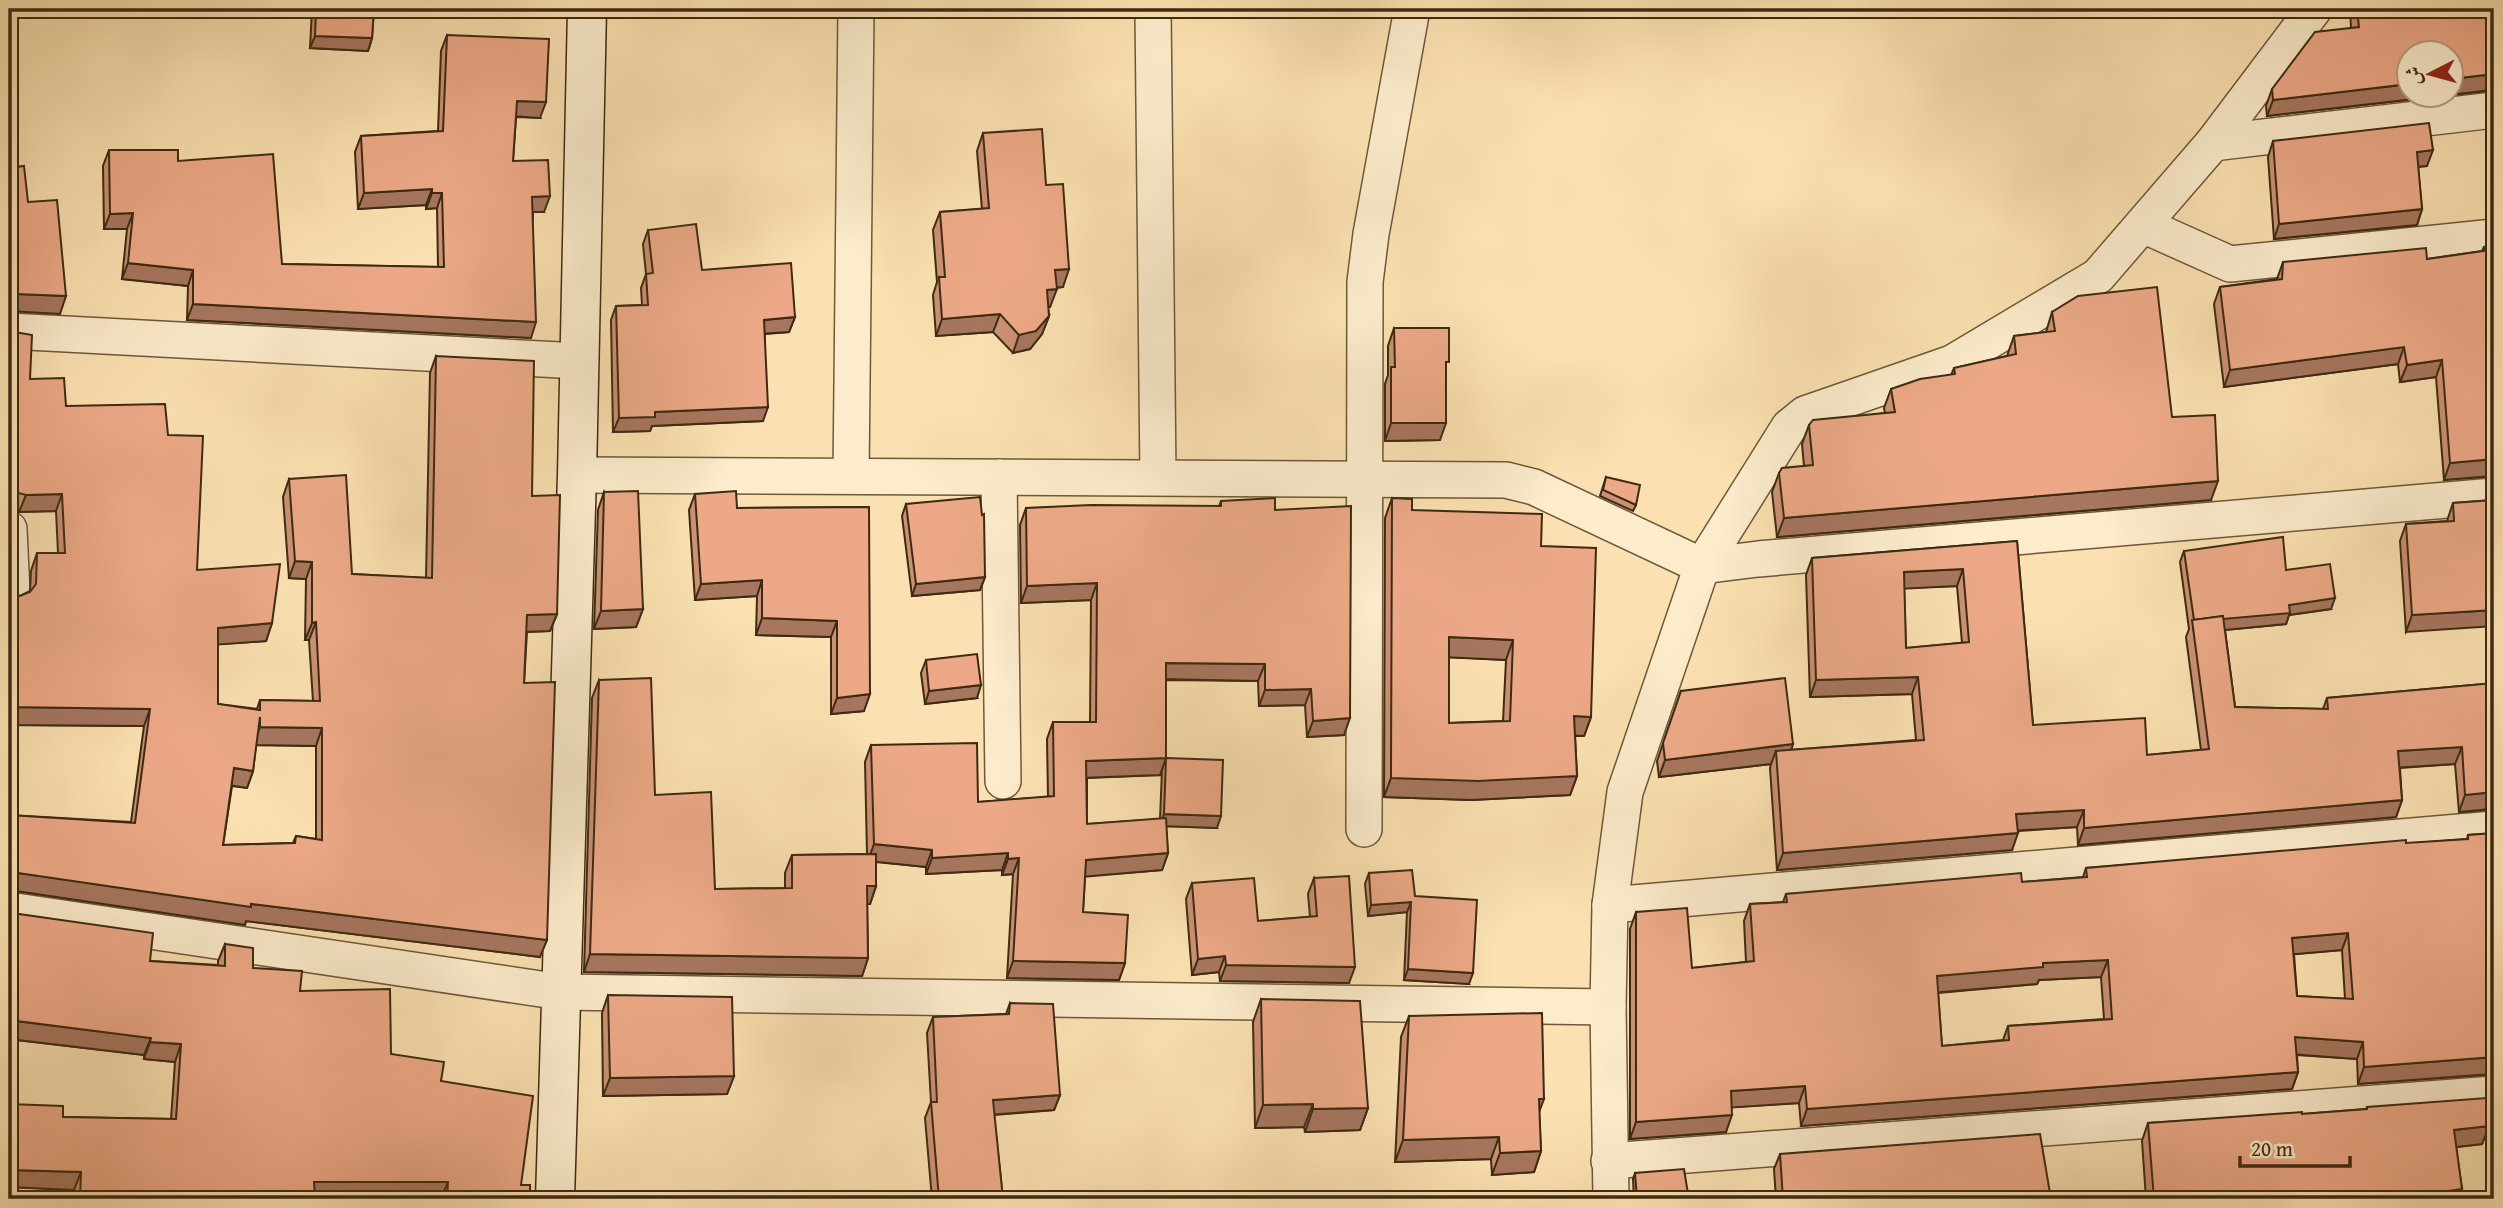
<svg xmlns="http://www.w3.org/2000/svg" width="2503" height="1208" font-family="'Gentium Book Plus',Amiri,serif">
	<rect width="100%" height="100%" fill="#fbe1b1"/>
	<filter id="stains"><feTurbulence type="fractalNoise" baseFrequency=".00286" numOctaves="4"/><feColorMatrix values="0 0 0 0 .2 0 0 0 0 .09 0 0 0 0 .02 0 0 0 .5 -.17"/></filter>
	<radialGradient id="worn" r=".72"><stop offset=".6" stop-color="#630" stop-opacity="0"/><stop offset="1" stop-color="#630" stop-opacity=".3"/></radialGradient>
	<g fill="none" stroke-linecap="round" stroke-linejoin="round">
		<defs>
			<g id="street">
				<path d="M1153,9L1158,477"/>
				<path d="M2213,143L2494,110"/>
				<path d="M2143,225L2230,264L2494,237"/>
				<path d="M9,331L579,361"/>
				<path d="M577,475L1506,480L1534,487L1702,566L1758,559L2494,496"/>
				<path d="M851,476L856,9"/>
				<path d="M999,477L1003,781"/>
				<path d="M9,529L12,593"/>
				<path d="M1364,829L1365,282L1371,234L1412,9"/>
				<path d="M1610,905L2494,829"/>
				<path d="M9,910L561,992L1608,1007"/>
				<path d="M1609,1161L2494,1094"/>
				<path d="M1611,1199L1608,1007L1610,905L1625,792L1702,566L1789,427L1805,414L1952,363L2098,276L2213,143L2314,9"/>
			</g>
			<path id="secondary" d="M555,1199L577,475L587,9"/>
		</defs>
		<use href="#street" stroke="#6d583a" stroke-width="38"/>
		<use href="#secondary" stroke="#3e2a12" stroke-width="41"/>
		<use href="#street" stroke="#fceccc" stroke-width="35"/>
		<use href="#secondary" stroke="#fceccc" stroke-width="38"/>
	</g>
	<g fill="#cc9174" stroke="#3e2a12" stroke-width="2" fill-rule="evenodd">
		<path d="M312,9H374L372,38L368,51L310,48Z"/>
		<path d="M2350,9H2494V90L2267,116L2266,106L2272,89L2351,28Z"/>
		<path d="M447,35L540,118L516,117L513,161L544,212H533L531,338L187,320L188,286L122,279L127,229H104L103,166L109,150L178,161L282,264L438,267L437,208L426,209V205L358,209L355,152L361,136L438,131L441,51Z"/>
		<path d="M983,133L1046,185L1063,287L1056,288L1050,307H1048L1049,316L1042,334L1030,349L1013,353L993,332L936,336L933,295L937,282L933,230L940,212L982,209L977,151Z"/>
		<path d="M2273,141L2427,166L2418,167L2422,209L2417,225L2274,239L2268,157Z"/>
		<path d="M648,230L702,270L795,317L789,332L765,334L763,421L652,426L650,431L613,432L611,320L616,306L642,305L641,288L646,274L643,244Z"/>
		<path d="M2494,246V476L2444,480L2436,377L2400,382L2398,364L2224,387L2214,304L2220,287L2277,279L2283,262L2427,259L2482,251L2484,247Z"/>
		<path d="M2052,312L2172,417L2211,500L1777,537L1772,492L1779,473L1804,466L1802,444L1809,425L1885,413L1884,408L1891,389L1951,375L1954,368L2007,356L2014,336L2046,332Z"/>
		<path d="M1394,328L1446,371L1440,440L1385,441V384L1388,375V346Z"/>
		<path d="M9,331L30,379L66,406L168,435L197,570L272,623L266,641L218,644V704L257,709L260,700L313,701L309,640H305L306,579L289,578L283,497L289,479L352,574L426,578L430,373L436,356L532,496L557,614L550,631L527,632L524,683L540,957L246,921L245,925L9,890V815L131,822L144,726L9,725V593L20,596L30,591L31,571L37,553H58L56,511L19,512L9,509ZM256,745L316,746V839L296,836L293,843L223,845L232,786L247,788L253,771Z"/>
		<path d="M1606,477L1636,505L1633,511L1600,496Z"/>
		<path d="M604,492L643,609L636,627L594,629L598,510Z"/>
		<path d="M695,494L737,508L869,507L864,711L831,714V637L756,635L757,596L695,600L689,510Z"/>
		<path d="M1392,498L1412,510L1541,546L1591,717L1584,736H1575L1577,776L1570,795L1471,800L1384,797L1385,518ZM1449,657L1506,660L1503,721L1449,723Z"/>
		<path d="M2494,500L2406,632L2400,541L2406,524L2447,521L2453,503Z"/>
		<path d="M1221,501L1275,510L1344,735L1307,737L1305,705L1259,706L1258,681L1166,680L1160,775L1087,778V824L1160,819L1162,770L1166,758L1217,828L1166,826L1168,853L1162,870L1085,876L1083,912L1125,963L1119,980L1007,978L1013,874L1002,875V870L926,874V867L876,862V886L870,904H867L868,958L862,976L584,972L592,698L599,680L655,795L715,889L785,888V873L792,855L867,854L865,762L871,745L978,802L1048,797L1047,739L1053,722H1090L1091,600L1021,603L1020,525L1026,508L1219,506Z"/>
		<path d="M906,504L985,577L980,590L912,596L902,516Z"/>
		<path d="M2017,541L2033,725L2147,755L2201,750L2186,637L2189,629L2180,562L2184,551L2286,570L2331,609L2289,615L2286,624L2225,630L2235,707L2323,709L2327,698L2494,683V809L2459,812L2455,764L2400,768L2402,800L2396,817L2078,845L2077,827L2018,831L2012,850L1777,870L1770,768L1771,764L1659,777L1657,761L1681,691L1793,744L1791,750L1916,740L1912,694L1810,697L1806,575L1812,558ZM1957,586L1962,643L1906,648L1904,588Z"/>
		<path d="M926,660L977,698L925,704L921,673Z"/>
		<path d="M2494,833V1074L2358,1084L2357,1059L2297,1055L2298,1072L2292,1089L1801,1126L1799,1103L1732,1107L1726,1132L1630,1139V929L1636,912L1692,968L1746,962L1744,921L1750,904L1783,902L1786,894L2022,882L2083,877L2086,868L2467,839L2468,835ZM2342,950L2345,999L2297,996L2294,954ZM2101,977L2104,1019L2008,1026L2003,1040L1942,1046L1938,993L2037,984L2039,980Z"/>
		<path d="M1369,873L1415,896L1469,984L1404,980L1407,912L1368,916L1365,884Z"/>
		<path d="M1314,878L1349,983L1220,981L1219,972L1192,975L1186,899L1192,883L1258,921L1310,917L1308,894Z"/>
		<path d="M9,911L150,961L218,965V961L225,944L253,968L300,991L391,1054L441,1081L521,1185L530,1199H74V1190L9,1187V1104L63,1117L171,1119L175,1062L144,1059V1055L9,1039Z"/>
		<path d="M608,995L734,1076L727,1094L603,1096L602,1013Z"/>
		<path d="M1261,999L1368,1108L1360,1130L1305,1132L1304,1127L1255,1128L1253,1022Z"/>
		<path d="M1010,1003L1060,1095L1054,1110L994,1115L1003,1199H932L925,1118L931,1102L927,1033L933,1017L1006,1014Z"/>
		<path d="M1409,1016L1539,1112L1541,1151L1534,1172L1492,1175L1491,1159L1395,1162L1401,1037Z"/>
		<path d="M2367,1107L2489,1126L2482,1144L2456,1147L2462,1189L2458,1199H2146L2142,1141L2148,1123L2302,1114L2366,1109Z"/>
		<path d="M1780,1154L2051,1199H1776L1774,1169Z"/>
		<path d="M1635,1173L1688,1194L1686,1199H1634L1633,1179Z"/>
	</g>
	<g fill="#a6765e" stroke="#3e2a12" stroke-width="2">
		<path d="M315,36L372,38L368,51L310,48Z"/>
		<path d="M2494,74V83L2492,90L2267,116L2273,100L2409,84V94H2451V79Z"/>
		<path d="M517,101L546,102L540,118L511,116Z"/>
		<path d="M2433,150L2427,166L2411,167L2417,152Z"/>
		<path d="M432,189L426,205L358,209L364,193Z"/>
		<path d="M432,193H442L437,208L426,209Z"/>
		<path d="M550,196L544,212H527L532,197Z"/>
		<path d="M2422,209L2417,225L2274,239L2279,224Z"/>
		<path d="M133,213L127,229H104L110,214Z"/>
		<path d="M128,263L193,270L188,286L122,279Z"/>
		<path d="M1069,269L1063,287L1049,288L1055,270Z"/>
		<path d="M1057,289L1050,307H1040L1047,290Z"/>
		<path d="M16,294L66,296L60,314L9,311V295Z"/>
		<path d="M193,304L536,322L531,338L187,320Z"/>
		<path d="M1000,314L993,332L936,336L942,319Z"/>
		<path d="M1049,316L1042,334L1030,349L1013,353L1019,335Z"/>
		<path d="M795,317L789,332L759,334L764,320Z"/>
		<path d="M2404,347L2398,364L2224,387L2230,370Z"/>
		<path d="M2442,360L2436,377L2400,382L2407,365Z"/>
		<path d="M768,407L763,421L652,426L650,431L613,432L619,418L655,412Z"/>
		<path d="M1391,423H1446L1440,440L1385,441Z"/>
		<path d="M2494,459V471L2492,476L2444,480L2450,463Z"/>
		<path d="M2218,481L2211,500L1777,537L1784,518Z"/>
		<path d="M15,492L9,509V494Z"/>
		<path d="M62,494L56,511L19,512L26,495Z"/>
		<path d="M295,561L312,562L306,579L289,578Z"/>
		<path d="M1963,569L1957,586L1898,589L1904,572Z"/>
		<path d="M985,577L980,590L912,596L916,584Z"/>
		<path d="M762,580L757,596L695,600L701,584Z"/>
		<path d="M1097,583L1091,600L1021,603L1027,586Z"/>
		<path d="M2335,598L2331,609L2289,615L2286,624L2194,633L2193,624L2289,605Z"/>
		<path d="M643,609L636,627L594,629L601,611Z"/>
		<path d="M2494,610V626L2406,632L2412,615Z"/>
		<path d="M557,614L550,631L521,632L527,615Z"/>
		<path d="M762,618L837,621L831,637L756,635Z"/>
		<path d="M316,622L309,640H305L312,623Z"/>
		<path d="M272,623L266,641L212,645L218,628Z"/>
		<path d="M1449,637L1513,640L1506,660L1442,657Z"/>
		<path d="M1166,663L1265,664L1258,681L1160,679Z"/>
		<path d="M1918,677L1912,694L1810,697L1816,680Z"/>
		<path d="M981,685L977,698L925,704L929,691Z"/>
		<path d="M1311,689L1305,705L1259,706L1265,690Z"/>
		<path d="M870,694L864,711L831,714L837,698Z"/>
		<path d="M9,707L150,709L144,726L9,725Z"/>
		<path d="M1574,716L1591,717L1584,736L1567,735Z"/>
		<path d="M1350,718L1344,735L1307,737L1313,721Z"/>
		<path d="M260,727L322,728L316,746L253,745Z"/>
		<path d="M1793,744L1787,762L1776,751L1771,764L1659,777L1665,760Z"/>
		<path d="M2462,747L2455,764L2392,768L2398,751Z"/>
		<path d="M1166,758L1160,775L1080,778L1086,761Z"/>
		<path d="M234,768L253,771L247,788L228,785Z"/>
		<path d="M1577,776L1570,795L1471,800L1384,797L1391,778Z"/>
		<path d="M2494,792V804L2492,809L2459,812L2465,795Z"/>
		<path d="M2402,800L2396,817L2078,845L2084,828Z"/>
		<path d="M2084,810L2077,827L2010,831L2016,814Z"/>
		<path d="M1164,814L1221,816L1217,828L1160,826Z"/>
		<path d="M2018,833L2012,850L1777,870L1783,853Z"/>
		<path d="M874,844L932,850L926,867L868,861Z"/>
		<path d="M1008,853L1002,870L926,874L932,858Z"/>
		<path d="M1168,853L1162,870L1080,877L1086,860Z"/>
		<path d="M1019,858L1013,874L1002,875L1008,859Z"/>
		<path d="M18,873L251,904L547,940L540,957L246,921L245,925L9,890V874Z"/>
		<path d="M867,886H876L870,904H861Z"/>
		<path d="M1411,902L1407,912L1368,916L1371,905Z"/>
		<path d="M2348,933L2342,950L2286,955L2292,938Z"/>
		<path d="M590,954L868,958L862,976L584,972Z"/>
		<path d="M1225,956L1219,972L1192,975L1198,959Z"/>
		<path d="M2108,960L2101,977L2039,980L2037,984L1930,993L1937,976L2043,963Z"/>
		<path d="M1013,961L1125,963L1119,980L1007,978Z"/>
		<path d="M1226,965L1355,967L1349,983L1220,981Z"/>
		<path d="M1408,969L1473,973L1469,984L1404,980Z"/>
		<path d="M9,1020L151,1038L144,1055L9,1039Z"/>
		<path d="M2295,1037L2363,1042L2357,1059L2289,1054Z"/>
		<path d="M150,1042L181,1044L175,1062L144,1059Z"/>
		<path d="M2494,1057V1069L2492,1074L2358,1084L2364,1067Z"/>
		<path d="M2298,1072L2292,1089L1801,1126L1807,1109Z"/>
		<path d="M734,1076L727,1094L603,1096L610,1078Z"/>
		<path d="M1805,1086L1799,1103L1725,1108L1731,1091Z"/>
		<path d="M1060,1095L1054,1110L987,1115L993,1100Z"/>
		<path d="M1539,1099H1544L1536,1120Z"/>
		<path d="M1313,1104L1304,1127L1255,1128L1263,1105Z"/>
		<path d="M1368,1108L1360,1130L1305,1132L1313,1109Z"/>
		<path d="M1732,1115L1726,1132L1630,1139L1636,1122Z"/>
		<path d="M2489,1126L2482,1144L2448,1148L2454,1130Z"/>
		<path d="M1499,1137L1491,1159L1395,1162L1403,1140Z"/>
		<path d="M1541,1151L1534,1172L1492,1175L1500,1153Z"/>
		<path d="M9,1170L81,1172L74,1190L9,1187Z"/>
		<path d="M314,1182H448L441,1199H308Z"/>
		<path d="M2462,1189L2458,1199H2392Z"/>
		<path d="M1688,1194L1686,1199H1652Z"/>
	</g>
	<g fill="#eda987" stroke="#3e2a12" stroke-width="2" fill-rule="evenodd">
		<path d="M316,9H374L372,38L315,36Z"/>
		<path d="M2357,9H2494V74L2451,79V52H2409V84L2273,100L2272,89L2315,32L2359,27Z"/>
		<path d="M447,35L549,39L546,102L517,101L513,161L548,160L550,196L532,197L536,322L193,304V270L128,263L133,213L110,214L109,150H178V161L273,154L282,264L444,267L442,193H432V189L364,193L361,136L443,131Z"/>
		<path d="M2429,123L2433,150L2417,152L2422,209L2279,224L2273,141Z"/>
		<path d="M1042,129L1046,185L1063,184L1069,269L1055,270L1057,289L1047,290L1049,316L1036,331L1019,335L1000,314L942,319L939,277H945L940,212L989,208L983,133Z"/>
		<path d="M24,166L28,202L57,200L66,296L16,294L9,295V168Z"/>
		<path d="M696,224L702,270L791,263L795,317L764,320L768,407L655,412V417L619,418L616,306L648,305L646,274L653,273L648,230Z"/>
		<path d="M2494,246V459L2450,463L2442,360L2407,365L2404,347L2230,370L2220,287L2282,279L2283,262L2426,248L2427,259L2484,251V247Z"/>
		<path d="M2157,287L2172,417L2215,415L2218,481L1784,518L1779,473L1782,468L1813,465L1809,425L1813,420L1895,412L1891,389L1920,379L1955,374L1954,368L2016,354L2014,336L2055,331L2052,312L2078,296Z"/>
		<path d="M1394,328H1449V362H1446V423H1391V367H1395Z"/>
		<path d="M9,331L32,335L30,379L64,378L66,406L165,404L168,435L203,436L197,570L280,564L272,623L218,628V704L260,710V700L320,701L316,622L312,623V562L295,561L289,479L346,475L352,574L432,578L436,356L534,361L532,496L560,495L557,614L527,615L524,683L555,682L547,940L251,904V907L18,873L9,874V815L135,823L150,709L9,707V593L20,596L30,592L36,584L37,553H65L62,494L26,495L15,492L9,494ZM260,717V727L322,728V840L296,836L295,843L223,845L234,768L253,771Z"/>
		<path d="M1606,477L1640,485L1636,505L1603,490Z"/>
		<path d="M638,491L643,609L601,611L604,492Z"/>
		<path d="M736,491L737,508L869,507L870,694L837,698V621L762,618V580L701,584L695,494Z"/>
		<path d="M980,497L982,515L984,514L985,577L916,584L906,504Z"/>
		<path d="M1275,498V510L1351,506L1350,718L1313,721L1311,689L1265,690V664L1166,663V758L1086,761L1087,824L1166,818L1168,853L1086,860L1083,912L1128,915L1125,963L1013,961L1019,858L1008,859V853L932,858V850L874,844L871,745L977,743L978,802L1054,796L1053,722H1096L1097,583L1027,586L1026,508L1091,505L1221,506V501Z"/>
		<path d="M1392,498L1412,499V510L1542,514L1541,546L1596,548L1591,717L1574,716L1577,776L1478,781L1391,778ZM1449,637L1513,640L1510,721L1449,723Z"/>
		<path d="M2494,500V610L2412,615L2406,524L2454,521L2453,503Z"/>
		<path d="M2283,537L2286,570L2330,564L2335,598L2289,605L2290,613L2223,619V616L2194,620L2184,551Z"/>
		<path d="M2017,541L2033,725L2145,718L2147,755L2209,749L2192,620L2223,616L2235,707L2328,709L2327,698L2494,683V792L2465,795L2462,747L2398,751L2402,800L2084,828V810L2016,814L2018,833L1783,853L1776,751L1924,740L1918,677L1816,680L1812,558ZM1963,569L1969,642L1906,648L1904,572Z"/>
		<path d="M977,654L981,685L929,691L926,660Z"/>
		<path d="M651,678L655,795L711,792L715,889L792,888V855L876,854V886H867L868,958L590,954L599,680Z"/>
		<path d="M1785,678L1793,744L1665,760L1663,743L1681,691Z"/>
		<path d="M1166,758L1223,760L1221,816L1164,814Z"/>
		<path d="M2494,833V1057L2364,1067L2363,1042L2295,1037L2298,1072L1807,1109L1805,1086L1731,1091L1732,1115L1636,1122V912L1687,908L1692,968L1754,961L1750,904L1787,902L1786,894L2021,873L2022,882L2087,877L2086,868L2406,840V843L2468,839V835ZM2348,933L2353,999L2297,996L2292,938ZM2108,960L2112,1019L2008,1026L2009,1040L1942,1046L1937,976L2043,967V963Z"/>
		<path d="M1412,870L1415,896L1477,900L1473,973L1408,969L1411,902L1371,905L1369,873Z"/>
		<path d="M1349,876L1355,967L1226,965L1225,956L1198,959L1192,883L1254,878L1258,921L1317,916L1314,878Z"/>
		<path d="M9,911L12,913L153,933L150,961L225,966V944L253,948V968L302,971L300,991L390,989L391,1054L444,1062L441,1081L533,1096L521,1185H530V1199H447L448,1182H314L315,1199H80L81,1172L9,1170V1104L63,1106V1117L176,1119L181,1044L150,1042L151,1038L9,1020Z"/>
		<path d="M608,995L732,997L734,1076L610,1078Z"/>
		<path d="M1261,999L1360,1001L1368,1108L1313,1109V1104L1263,1105Z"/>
		<path d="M1010,1003L1053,1004L1060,1095L993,1100L1003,1199H939L931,1102H937L933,1017L1009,1014Z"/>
		<path d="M1542,1013L1544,1099H1539L1541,1151L1500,1153L1499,1137L1403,1140L1409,1016Z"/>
		<path d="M2487,1098L2489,1126L2454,1130L2462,1189L2392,1199H2294V1197L2269,1199H2154L2148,1123L2302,1112V1114L2367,1109V1107Z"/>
		<path d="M2040,1134L2051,1199H1783L1780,1154Z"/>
		<path d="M1684,1169L1688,1194L1652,1199H1637L1635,1173Z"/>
	</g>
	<rect width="2503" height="1208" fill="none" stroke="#fbe1b1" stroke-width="35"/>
	<rect x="10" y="10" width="2482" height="1187" fill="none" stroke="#3e2a12" stroke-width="3.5"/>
	<rect x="18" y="18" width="2468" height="1173" fill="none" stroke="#3e2a12" stroke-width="2"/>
	<g transform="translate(2430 74) rotate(264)"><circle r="33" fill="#fceccc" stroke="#b09e82" stroke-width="2"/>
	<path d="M0-5L12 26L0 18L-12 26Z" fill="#8f2418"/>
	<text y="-10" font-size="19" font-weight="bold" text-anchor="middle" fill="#3e2a12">ش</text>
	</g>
	<path d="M2240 1156v10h110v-10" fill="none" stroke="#3e2a12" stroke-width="3.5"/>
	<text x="2251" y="1156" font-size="21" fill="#3e2a12" stroke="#fceccc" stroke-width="5" paint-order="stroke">20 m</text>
	<rect width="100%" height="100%" filter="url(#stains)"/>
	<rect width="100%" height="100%" fill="url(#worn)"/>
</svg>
